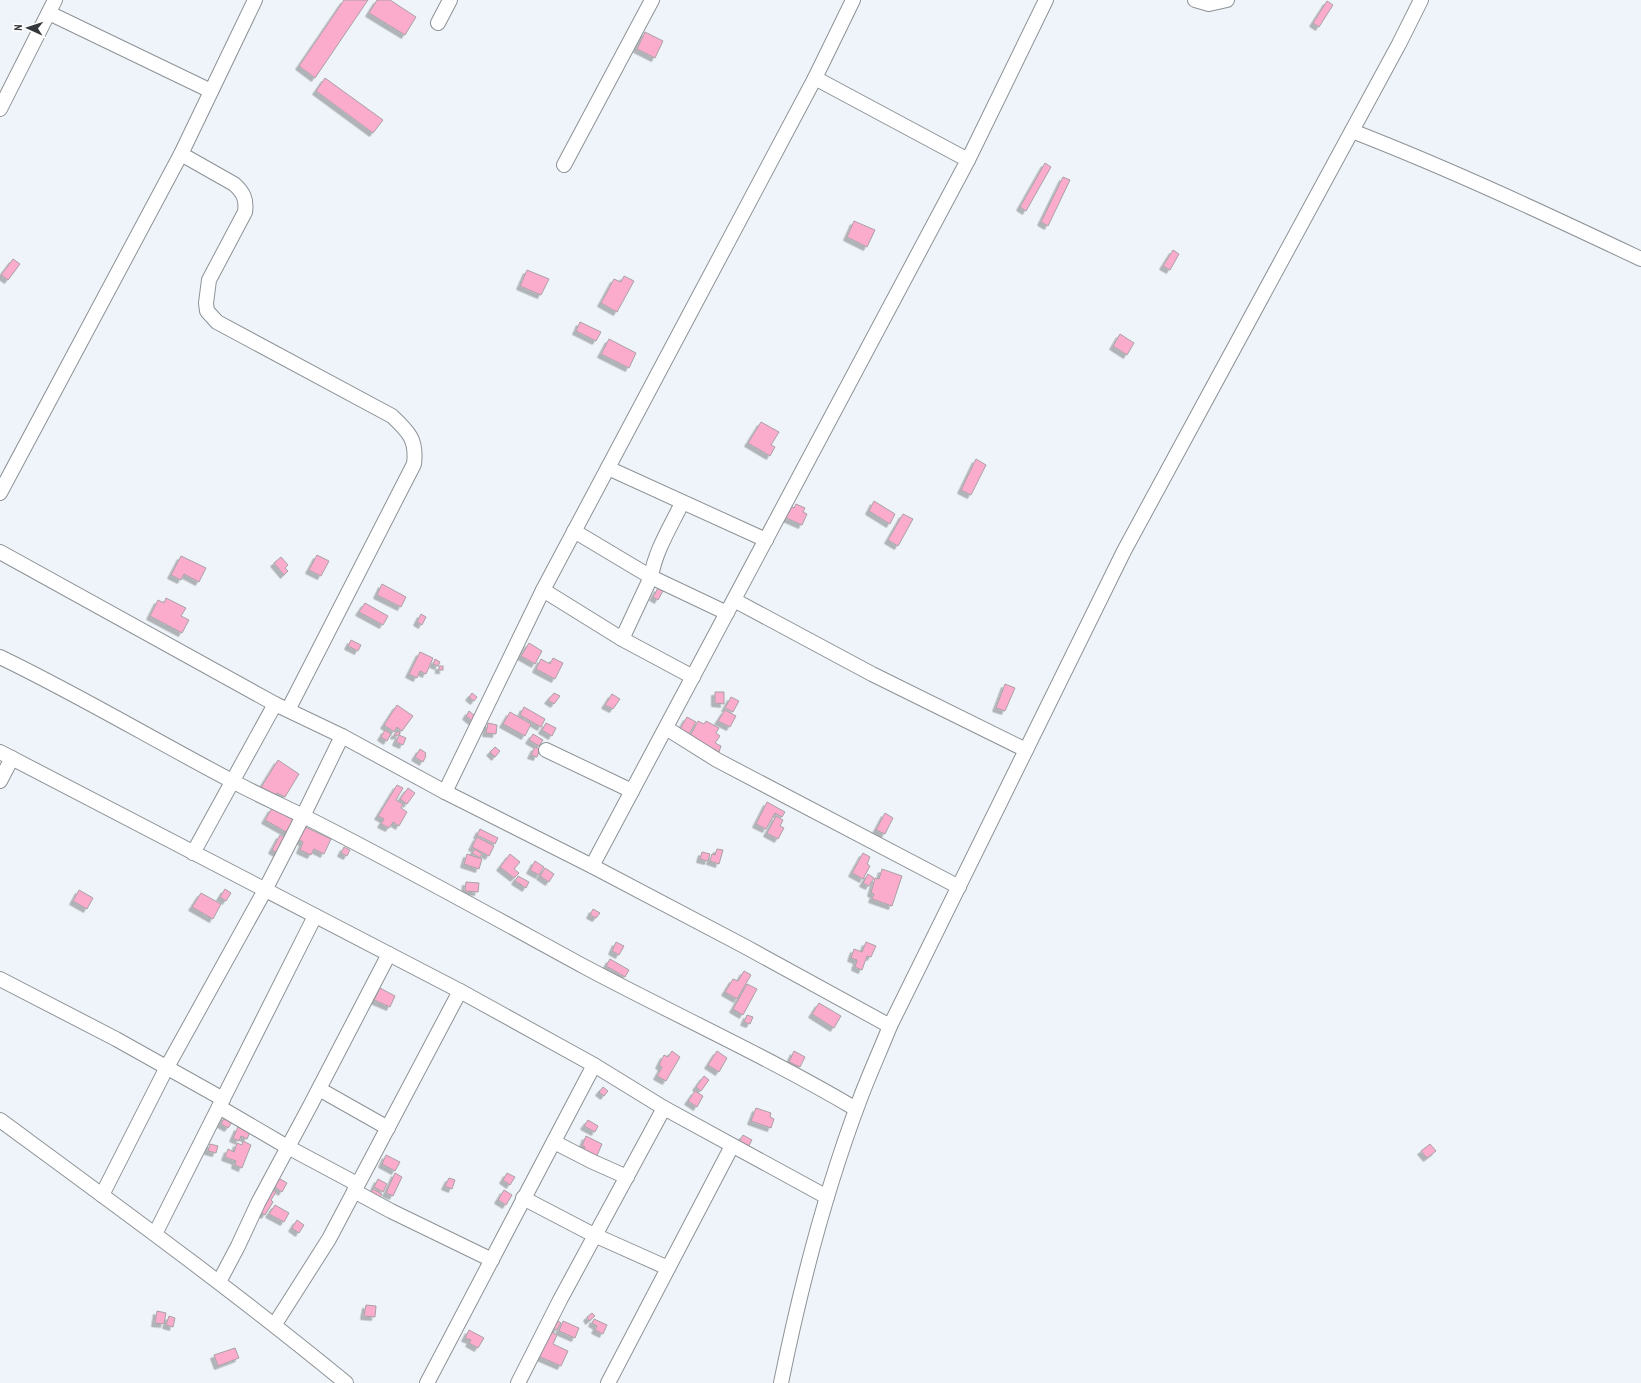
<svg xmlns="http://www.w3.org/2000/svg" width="1641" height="1383" font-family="'PT Sans Narrow',sans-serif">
	<defs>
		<filter id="shadow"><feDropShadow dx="-3.5" dy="3.5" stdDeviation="0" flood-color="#0004"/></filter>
	</defs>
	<rect width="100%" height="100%" fill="#eef4f9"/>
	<g fill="#fbabcc" stroke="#a9a1a4" filter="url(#shadow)">
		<path d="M344,0H368L315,78L299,66Z"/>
		<path d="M377,0H390L416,17L405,35L369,13Z"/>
		<path d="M1327,1L1333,5L1319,27L1313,23Z"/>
		<path d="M645,32L663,41L655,58L637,49Z"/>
		<path d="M325,78L383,120L373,133L316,91Z"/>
		<path d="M1045,163L1051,167L1026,211L1020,207Z"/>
		<path d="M1063,177L1070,180L1048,226L1041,222Z"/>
		<path d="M854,221L875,230L867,247L847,237Z"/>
		<path d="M1173,250L1179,254L1170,270L1163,266Z"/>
		<path d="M13,259L20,264L8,280L1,275Z"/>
		<path d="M527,270L549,279L541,295L520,286Z"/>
		<path d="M624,276L634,281L617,312L601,303L614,279L621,282Z"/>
		<path d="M580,322L601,332L596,341L576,331Z"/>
		<path d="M1120,334L1134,343L1127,355L1113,346Z"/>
		<path d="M609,339L636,353L629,368L601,354Z"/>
		<path d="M761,422L779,432L771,445L775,447L770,456L748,443Z"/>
		<path d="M976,459L986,465L971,495L961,490Z"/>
		<path d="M874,501L895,514L890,524L869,511Z"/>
		<path d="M796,504L805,508L803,512L807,514L802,525L784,517L789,506L794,508Z"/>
		<path d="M903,514L913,519L898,546L888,540Z"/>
		<path d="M317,555L329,561L321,576L309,570Z"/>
		<path d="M181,556L206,568L199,582L184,574L181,580L171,575Z"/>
		<path d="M281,557L288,565L285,568L288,571L284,575L274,563Z"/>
		<path d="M382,584L406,597L401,607L377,595Z"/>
		<path d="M658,588L663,591L658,600L653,597Z"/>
		<path d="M166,598L186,608L181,616L189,620L182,633L150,616L158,600L164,603Z"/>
		<path d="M365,603L388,616L383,625L359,612Z"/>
		<path d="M421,614L426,617L422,625L417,622Z"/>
		<path d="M351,640L361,645L358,651L348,646Z"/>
		<path d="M529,643L542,651L535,664L521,656Z"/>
		<path d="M420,652L433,658L426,674L420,671L417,678L409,674Z"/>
		<path d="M553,658L563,663L555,679L536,669L541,659L550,664Z"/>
		<path d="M435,659L440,662L438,666L433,664Z"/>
		<rect x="439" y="666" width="4" height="4"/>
		<path d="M1005,684L1015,688L1005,711L996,708Z"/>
		<path d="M715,692H724V704L715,703Z"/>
		<path d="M472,693L477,697L474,701L469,697Z"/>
		<path d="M554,693L560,696L554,704L548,700Z"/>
		<path d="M612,694L620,699L613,709L605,705Z"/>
		<path d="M731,697L739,701L733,712L725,708Z"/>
		<path d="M397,705L413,716L402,731L397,727L394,732L384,725Z"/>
		<path d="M524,707L545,719L541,727L520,715Z"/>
		<path d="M725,710L736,716L730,727L718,721Z"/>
		<path d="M469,711L475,716L472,721L466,716Z"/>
		<path d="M510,712L531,724L525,736L503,724Z"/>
		<path d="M687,717L696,722L689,734L680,729Z"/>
		<path d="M698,721L704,724L706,721L719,728L716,733L720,736L715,743L721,746L719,752L690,736Z"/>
		<path d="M488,723L497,725L496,734L486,733Z"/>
		<path d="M546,723L556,728L552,736L542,730Z"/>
		<path d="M385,730L391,734L387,741L381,737Z"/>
		<path d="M399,731L400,734L395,736L394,734Z"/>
		<path d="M533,734L543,740L539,746L529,740Z"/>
		<path d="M399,735L406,738L403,745L396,742Z"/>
		<path d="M495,747L500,751L495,757L490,752Z"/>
		<path d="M535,747L540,749L537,757L531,755Z"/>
		<path d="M420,749L426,753L425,755L426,756L423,762L415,757Z"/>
		<path d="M278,760L299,774L285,797L277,793L274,798L260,789Z"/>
		<path d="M397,785L403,788L396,800L403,804L401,808L407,812L399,826L393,822L389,828L381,824L384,819L378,816Z"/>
		<path d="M408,788L415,793L407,804L400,799Z"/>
		<path d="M767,802L785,812L782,817L775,813L766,829L756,824Z"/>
		<path d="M272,808L295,821L288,833L265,820Z"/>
		<path d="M885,813L893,818L885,834L876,830Z"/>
		<path d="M776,816L783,820L780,826L784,828L778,839L767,833Z"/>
		<path d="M301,825L331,839L324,854L314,849L311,855L300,850L303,842L295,838Z"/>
		<path d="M480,829L498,838L495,844L477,835Z"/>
		<path d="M280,835L288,839L279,854L272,850Z"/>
		<path d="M477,837L494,846L489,856L472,847Z"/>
		<path d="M344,847L350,850L347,856L341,853Z"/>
		<path d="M475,849L482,854L480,858L472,853Z"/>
		<path d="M717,849L723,850L719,864L710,861L712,854L715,855Z"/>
		<path d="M702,852L710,854L708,861L700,859Z"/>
		<path d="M863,853L870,857L867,864L870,866L863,879L852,873Z"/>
		<path d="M467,854L482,859L479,869L464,864Z"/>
		<path d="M510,854L520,862L514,869L519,873L514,878L500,867Z"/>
		<path d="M535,861L544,867L539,875L530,870Z"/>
		<path d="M545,868L554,874L549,882L540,876Z"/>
		<path d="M882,869L902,876L892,906L872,899L874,894L871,893L875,878L879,879Z"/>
		<path d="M868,874L874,878L869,886L863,883Z"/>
		<path d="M518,876L529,882L526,888L515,881Z"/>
		<path d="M466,882L479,883L478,892L465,891Z"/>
		<path d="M225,889L231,893L226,901L220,897Z"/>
		<path d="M79,890L93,898L87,909L73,901Z"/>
		<path d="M201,893L221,904L213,919L192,907Z"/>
		<path d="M593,909L600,913L596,918L590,915Z"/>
		<path d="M616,942L624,946L619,955L612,951Z"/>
		<path d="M866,942L876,946L871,957L867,956L862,970L855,967L857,960L851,958L854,949L862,952Z"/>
		<path d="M610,959L629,970L625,977L606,966Z"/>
		<path d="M744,971L751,975L737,999L725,992L733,979L738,981Z"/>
		<path d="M747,984L757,989L743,1015L733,1009Z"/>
		<path d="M380,988L395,996L390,1007L374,1000Z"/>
		<path d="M819,1003L841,1016L834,1028L812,1014Z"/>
		<path d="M747,1015L753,1017L750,1024L744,1022Z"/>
		<path d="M672,1051L680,1057L666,1081L657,1076L662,1067L659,1065L664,1055L668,1057Z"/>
		<path d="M717,1051L727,1058L719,1072L708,1065Z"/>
		<path d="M794,1051L805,1057L800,1067L789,1062Z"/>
		<path d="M704,1076L709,1080L701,1091L696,1087Z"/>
		<path d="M603,1087L608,1091L604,1096L599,1092Z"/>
		<path d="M695,1091L703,1096L697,1107L688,1101Z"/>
		<path d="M756,1108L771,1113L770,1117L774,1119L771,1128L751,1121Z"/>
		<path d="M225,1116L233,1121L228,1128L221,1124Z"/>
		<path d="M588,1120L598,1126L595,1132L584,1126Z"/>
		<path d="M238,1127L250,1132L247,1139L241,1136L239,1141L233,1138Z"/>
		<path d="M743,1135L752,1140L747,1149L738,1144Z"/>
		<path d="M586,1136L602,1144L596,1158L583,1152L585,1147L582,1146Z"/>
		<path d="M243,1141L251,1145L242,1168L235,1165L236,1161L225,1157L228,1149L234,1152L237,1143L242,1145Z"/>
		<path d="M210,1144L218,1146L216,1153L208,1151Z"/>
		<path d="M1430,1144L1436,1151L1427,1158L1421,1151Z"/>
		<path d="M386,1155L400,1162L395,1171L382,1164Z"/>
		<path d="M395,1173L402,1177L393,1196L386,1193Z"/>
		<path d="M507,1173L515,1177L510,1185L503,1180Z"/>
		<path d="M277,1177L287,1183L282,1192L272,1185Z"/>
		<path d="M449,1178L455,1180L452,1189L445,1186Z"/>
		<path d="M378,1179L387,1184L383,1192L374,1187Z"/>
		<path d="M270,1188L276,1192L271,1200L273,1202L265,1215L257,1210Z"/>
		<path d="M373,1189L382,1194L379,1199L370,1194Z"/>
		<path d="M504,1190L512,1195L506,1205L498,1200Z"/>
		<path d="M275,1205L289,1213L284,1222L269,1214Z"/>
		<path d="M297,1220L304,1225L299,1233L292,1228Z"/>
		<path d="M366,1305L376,1306L375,1317L364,1316Z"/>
		<path d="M157,1311L166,1313L164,1324L155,1323Z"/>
		<path d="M592,1313L595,1316L589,1321L587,1317Z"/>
		<path d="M169,1316L175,1318L173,1327L166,1325Z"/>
		<path d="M555,1319L561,1323L557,1330L551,1327Z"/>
		<path d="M594,1319L607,1325L603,1334L595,1330L597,1326L592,1323Z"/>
		<path d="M563,1321L579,1328L575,1338L559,1331Z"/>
		<path d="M469,1330L484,1338L478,1348L469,1343L471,1340L465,1338Z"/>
		<path d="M549,1331L557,1335L553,1344L568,1351L561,1366L538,1356Z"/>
		<path d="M235,1348L239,1358L218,1366L214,1355Z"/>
	</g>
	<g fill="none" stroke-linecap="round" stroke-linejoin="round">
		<defs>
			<g id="minor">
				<path d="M1195,0L1209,4L1227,0"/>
				<path d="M49,13L211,91"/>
				<path d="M438,23L450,0"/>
				<path d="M815,78L968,160"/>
				<path d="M0,109L55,0"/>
				<path d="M1352,131C1450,169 1546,214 1641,259"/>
				<path d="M181,154L234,184C243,192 247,199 245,212L209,280L206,303L207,311L217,322L392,416C409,432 417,440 414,464L288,710"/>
				<path d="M564,165L652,0"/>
				<path d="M608,468L766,540"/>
				<path d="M0,493L181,154L255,0"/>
				<path d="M574,531L651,577L727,613"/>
				<path d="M0,552L275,704L342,736L445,792L592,866L744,946L890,1026"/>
				<path d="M543,590L622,639L693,677"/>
				<path d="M734,600L872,674L1026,750"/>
				<path d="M622,639L651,577C655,551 671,526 682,503"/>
				<path d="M0,657C79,695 154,740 232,781C260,796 290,809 319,824C409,870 497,919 585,967C675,1015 768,1057 856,1109"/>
				<path d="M666,728L717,760L959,887"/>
				<path d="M546,750L632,791"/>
				<path d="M0,752L460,991L594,1065L664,1108L827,1197"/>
				<path d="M0,781L12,758"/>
				<path d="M445,792L543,590L815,78L853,0"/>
				<path d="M193,853L275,704"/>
				<path d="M592,866L968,160L1046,0"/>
				<path d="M0,979L116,1039L223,1099"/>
				<path d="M319,1089L388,1128"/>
				<path d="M219,1107L284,1145L357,1184"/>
				<path d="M0,1120C117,1206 234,1291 346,1383"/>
				<path d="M554,1142L591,1161L627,1177"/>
				<path d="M354,1191L391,1211L492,1260"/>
				<path d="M102,1195L167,1067L265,890L303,816L342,736"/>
				<path d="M523,1198L592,1234L668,1268"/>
				<path d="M155,1234L315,916"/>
				<path d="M219,1282L238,1246L258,1203L310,1106L389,954"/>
				<path d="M275,1324L329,1239L460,991"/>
				<path d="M427,1383L594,1065"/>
				<path d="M518,1383L560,1300L664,1108"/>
				<path d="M608,1383L732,1146"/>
				<path d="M781,1383C800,1289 826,1189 860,1099C869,1075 880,1051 890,1026L1124,551L1399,44L1421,0"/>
			</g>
		</defs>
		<use href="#minor" stroke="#8c9296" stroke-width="16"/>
		<use href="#minor" stroke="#fff" stroke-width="14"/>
	</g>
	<g transform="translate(28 28) rotate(273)" stroke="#ffffff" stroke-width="3" paint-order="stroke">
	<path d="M0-3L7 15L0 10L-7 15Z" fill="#35383a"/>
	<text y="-6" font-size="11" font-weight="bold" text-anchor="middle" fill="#35383a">N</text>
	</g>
</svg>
